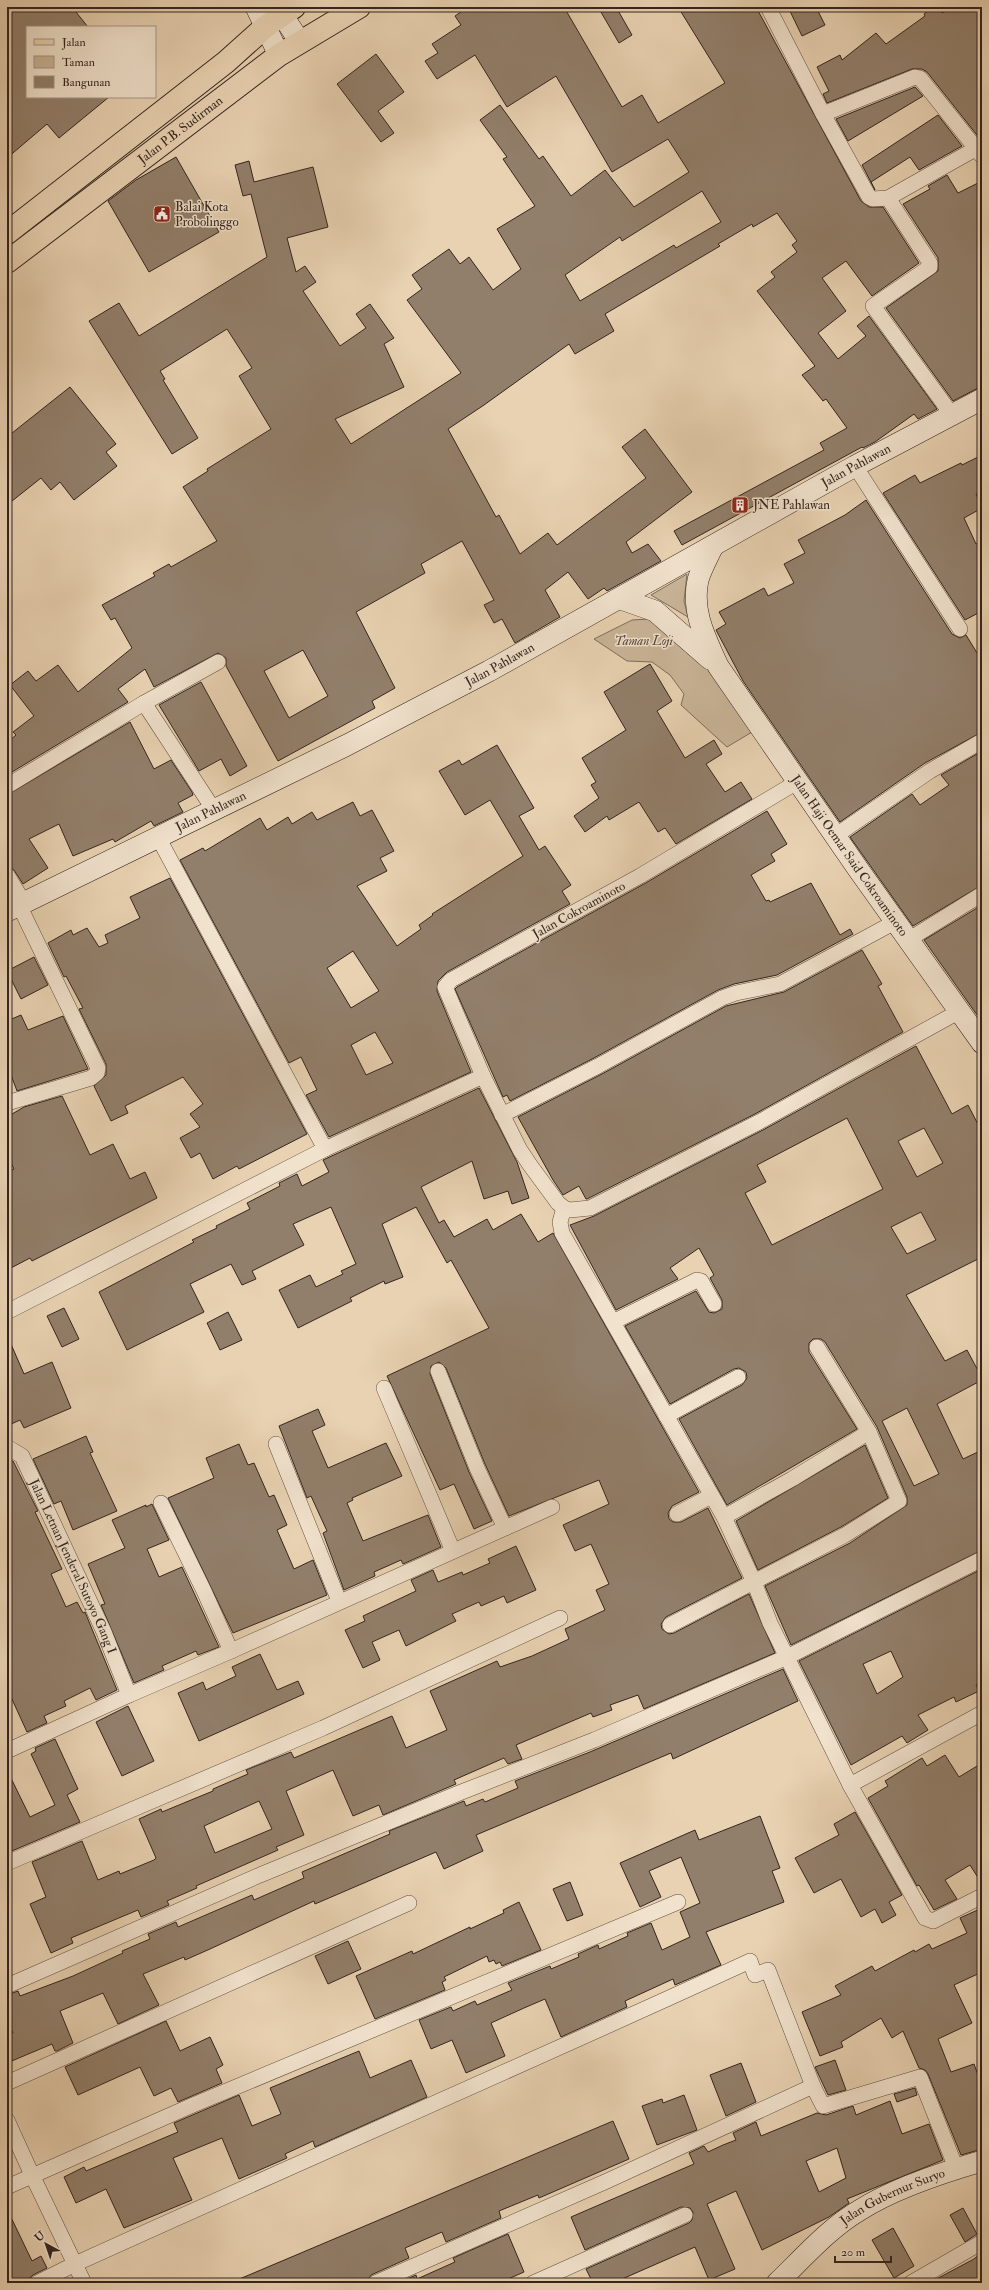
<svg xmlns="http://www.w3.org/2000/svg" width="989" height="2290" font-family="'IM FELL Double Pica',serif">
	<rect width="100%" height="100%" fill="#e9d2b2"/>
	<filter id="stains"><feTurbulence type="fractalNoise" baseFrequency=".005" numOctaves="4"/><feColorMatrix values="0 0 0 0 .2 0 0 0 0 .09 0 0 0 0 .02 0 0 0 .5 -.17"/></filter>
	<radialGradient id="worn" r=".72"><stop offset=".6" stop-color="#630" stop-opacity="0"/><stop offset="1" stop-color="#630" stop-opacity=".3"/></radialGradient>
	<g fill="#cab599" stroke="#7f6d5c">
		<path d="M687,574L684,601L688,617L651,595Z"/>
		<path d="M649,619L712,671L752,732L727,747L681,705L684,694L670,675L652,662L627,661L594,639L632,620Z"/>
	</g>
	<g fill="#927f6b" stroke="#34251f" fill-rule="evenodd">
		<path d="M7,7H72L88,27H27V97H109L59,138L47,124L7,158Z"/>
		<path d="M468,7H564L622,107L642,95L658,123L725,83L678,7H756L861,201L869,207H883L919,263L872,296L846,261L822,278L846,311L818,333L838,359L866,336L857,326L869,316L937,409L918,419L914,414L875,442L863,448L862,447L682,545L674,531L824,450L820,443L847,428L826,399L823,401L802,375L815,366L757,291L775,277L771,272L797,252L792,245L797,241L777,213L753,227L752,224L718,244L720,246L605,314L614,331L575,354L569,344L484,405L448,429L496,517L499,515L520,554L548,533L557,545L646,478L622,447L645,429L692,492L626,542L632,553L648,544L661,561L607,591L604,588L588,599L568,572L545,590L560,617L515,643L502,619L494,623L484,605L494,600L462,541L421,564L425,573L356,612L395,688L372,701L375,708L278,761L226,666V658L218,653L154,687L145,669L118,689L128,702L7,775V743L16,735L13,732L34,716L10,685L28,671L36,681L58,665L78,692L132,648L115,618L111,620L102,605L155,576L153,573L169,564L171,567L217,541L183,487L208,471L207,469L271,429L239,376L252,368L227,329L160,371L165,379L163,380L198,438L172,454L89,321L119,303L139,336L267,257L251,194L243,196L235,165L249,161L254,182L313,167L328,227L287,238L296,272L305,266L316,282L303,291L340,346L366,328L356,314L370,304L394,338L384,344L404,387L335,419L351,444L461,373L407,300L422,289L412,275L449,249L460,264L469,257L493,290L521,269L497,229L535,206L503,159L507,157L480,120L500,105L539,159L543,156L571,196L605,170L634,207L689,172L668,139L612,172L556,76L507,107L475,55L437,79L425,61L438,53L432,44L461,25L455,16ZM702,191L721,222L676,248L674,245L580,301L565,275L620,237L622,241ZM303,650L328,696L289,718L264,671Z"/>
		<path d="M598,7H616L632,35L619,43Z"/>
		<path d="M788,7H816L825,25L802,36Z"/>
		<path d="M933,7H938L942,13L953,7H982V137L980,139L927,72L922,69H912L827,103L823,94L829,91L817,67L840,55L842,60L876,33L886,44L925,16L924,14Z"/>
		<path d="M376,54L404,92L378,111L394,133L381,142L337,84Z"/>
		<path d="M915,87L923,96L848,141L836,119Z"/>
		<path d="M938,115L962,146L919,170L910,157L871,182L875,190L862,165Z"/>
		<path d="M176,157L219,232L149,272L108,201L136,180Z"/>
		<path d="M947,175L958,193L982,181V386L953,401L886,308L938,271V258L903,204L930,189L928,186Z"/>
		<path d="M70,387L116,444L106,452L117,466L74,500L60,482L51,490L41,478L7,505V437Z"/>
		<path d="M982,455V491L976,494L982,508L964,518L976,544L982,541V611L965,620L883,493L915,475L920,483L961,463L962,465Z"/>
		<path d="M866,500L952,634L960,638L966,635L982,661V732L925,763L840,822L743,681L716,630L726,624L719,612L764,588L768,596L794,583L784,564L805,553L798,540L845,515Z"/>
		<path d="M650,664L672,701L657,711L685,758L714,740L722,754L706,764L725,792L741,782L752,799L676,844L665,828L658,832L639,802L609,820L607,816L585,832L574,816L599,798L591,785L596,782L582,758L626,730L604,692Z"/>
		<path d="M201,682L247,766L230,776L221,759L199,771L159,705Z"/>
		<path d="M130,722L154,769L171,760L192,792L193,795L178,803L183,812L154,826L151,821L115,842L113,839L73,856L59,824L29,839L48,868L23,884L14,870L7,866V795Z"/>
		<path d="M497,745L534,808L519,816L539,850L545,846L571,885L562,891L570,904L447,972L438,981L437,991L471,1072L329,1137L306,1095L317,1090L301,1057L289,1063L180,860L203,848L205,851L260,818L267,830L288,817L292,824L312,812L317,820L353,802L360,816L372,810L394,851L380,858L387,871L357,886L397,946L421,929L419,925L433,915L432,914L523,856L490,800L465,815L439,771L459,760L462,765ZM353,951L379,991L351,1008L327,968ZM375,1032L393,1063L366,1075L351,1045Z"/>
		<path d="M982,751V885L913,926L850,837L912,794L920,805L949,785L941,775Z"/>
		<path d="M767,811L787,844L771,854L775,861L751,875L766,901L769,900L770,902L811,883L840,935L850,929L853,934L777,975L734,984L718,990L594,1058L510,1101L507,1095L503,1097L455,989L457,987L644,884Z"/>
		<path d="M170,878L307,1134L239,1169L237,1166L213,1179L200,1153L191,1158L180,1138L200,1127L190,1114L203,1104L183,1077L125,1106L128,1113L111,1121L94,1086L106,1075V1064L79,1009L83,1008L66,976L64,977L48,943L71,930L73,935L87,928L99,947L108,943L105,935L140,918L130,897Z"/>
		<path d="M982,905V1022L924,940Z"/>
		<path d="M862,950L882,984L878,986L903,1032L755,1114L587,1199H586L579,1186L563,1195L553,1180L518,1117L602,1074L726,1006L784,992Z"/>
		<path d="M34,957L48,985L21,999L7,971Z"/>
		<path d="M21,1015L28,1030L63,1016L88,1069L17,1091L11,1075L7,1077V1021Z"/>
		<path d="M916,1046L952,1114L968,1105L982,1132V1257L906,1295L945,1361L967,1350L982,1378V1380L937,1404L963,1459L982,1450V1550L791,1645L765,1586L850,1543L907,1505V1497L877,1427L825,1342L821,1339H813L809,1343V1352L857,1429L727,1505L679,1419L742,1385L747,1378L746,1372L739,1368L734,1369L670,1404L625,1326L696,1291L709,1312L714,1313L722,1309V1300L710,1278L714,1275L699,1248L670,1268L678,1279L616,1310L570,1225L594,1216L763,1130ZM847,1118L883,1189L772,1245L745,1193L766,1182L757,1165ZM924,1128L943,1163L917,1177L898,1141ZM921,1212L936,1240L907,1254L891,1227ZM907,1408L939,1474L914,1486L882,1421Z"/>
		<path d="M479,1088L517,1162L529,1198L512,1204L508,1191L484,1199L472,1161L421,1187L439,1223L444,1220L454,1237L487,1219L493,1230L521,1214L538,1242L553,1233L699,1492L672,1506L668,1513L669,1519L673,1522H681L708,1508L742,1578L666,1617L661,1624L662,1629L669,1634L674,1633L749,1594L775,1653L644,1709L638,1695L610,1705L612,1710L593,1717L591,1713L516,1745L522,1759L508,1764L504,1758L454,1780L456,1784L383,1815L379,1805L353,1816L333,1770L286,1791L304,1835L276,1847L278,1850L196,1886L197,1888L167,1901L169,1905L141,1917L138,1910L71,1938L73,1943L51,1953L30,1904L46,1897L32,1862L82,1841L98,1880L119,1871L120,1874L154,1860L156,1858L139,1819L161,1809L162,1812L213,1791V1789L248,1774L246,1770L291,1752L294,1758L392,1716L406,1748L447,1730L430,1691L497,1661L500,1667L532,1656L569,1639L565,1629L605,1610L596,1590L609,1584L591,1544L575,1551L563,1525L609,1504L599,1480L509,1516L485,1464L446,1368L439,1362L431,1366L430,1374L469,1472L492,1521L474,1529L454,1484L440,1490L387,1376L489,1328L451,1260L447,1263L416,1207L382,1224L403,1277L385,1284L384,1281L350,1298L352,1301L298,1328L279,1290L310,1275L316,1287L343,1274L341,1271L356,1264L331,1207L293,1224L304,1245L252,1271L256,1279L242,1285L231,1264L190,1284L204,1312L127,1350L99,1292L194,1242L192,1240L217,1228L216,1226L250,1209L247,1203L280,1186L279,1183L297,1174L302,1186L329,1172L323,1160ZM259,1801L272,1829L215,1853L204,1826Z"/>
		<path d="M62,1096L90,1155L113,1144L130,1179L145,1172L157,1198L32,1261L30,1258L7,1270V1172L14,1169L7,1155V1117L24,1107Z"/>
		<path d="M64,1308L79,1339L62,1347L47,1316Z"/>
		<path d="M228,1312L242,1340L220,1350L207,1323Z"/>
		<path d="M7,1335L24,1374L52,1362L71,1408L24,1428L20,1420L7,1426Z"/>
		<path d="M318,1409L325,1425L312,1431L328,1468L386,1443L402,1476L352,1498L353,1500L347,1503L363,1541L428,1515L441,1547L403,1564L401,1560L374,1572L375,1576L344,1590L323,1533L327,1531L311,1496L307,1498L279,1426Z"/>
		<path d="M86,1436L93,1452L90,1453L117,1511L73,1530L61,1501L54,1504L33,1459Z"/>
		<path d="M239,1444L248,1465L254,1463L269,1497L274,1495L287,1525L277,1530L294,1569L313,1560L327,1595L233,1633L168,1498L214,1478L206,1458Z"/>
		<path d="M865,1445L888,1498L841,1527L758,1570L736,1521Z"/>
		<path d="M13,1461L38,1511L35,1512L62,1569L51,1574L66,1607L77,1602L83,1613L85,1612L117,1690L96,1700L90,1688L64,1701L66,1706L44,1716L47,1723L27,1732L11,1697L7,1699V1464Z"/>
		<path d="M152,1504L169,1540L147,1549L159,1577L182,1567L219,1647L198,1655L196,1651L162,1666L164,1670L134,1683L101,1605L105,1604L88,1564L125,1548L112,1520L146,1505V1507Z"/>
		<path d="M516,1546L536,1590L507,1603L504,1596L481,1606L479,1602L452,1614L456,1621L406,1646L399,1630L372,1642L380,1660L363,1668L345,1630L365,1621L363,1616L416,1591L411,1580L433,1570L438,1582L462,1572L463,1575L490,1563L488,1559Z"/>
		<path d="M982,1569V1682L976,1685L979,1691L956,1702L954,1697L918,1715L928,1730L907,1743L902,1736L851,1765L799,1661ZM891,1651L903,1677L877,1694L863,1664Z"/>
		<path d="M260,1654L277,1690L298,1681L304,1694L199,1741L178,1693L203,1682L206,1690L236,1676L232,1667Z"/>
		<path d="M783,1669L798,1701L673,1759L671,1753L476,1835L483,1851L444,1869L436,1852L315,1904L314,1901L210,1949L185,1960L184,1957L143,1974L159,2005L118,2024L103,1993L60,2011L73,2043L57,2051H55L52,2044L7,2063V2035L13,2033L7,2020V1995L18,1991L20,1996L73,1976L123,1953L122,1951L150,1939L148,1934L176,1922L178,1927L252,1895L254,1900L304,1878L302,1872L390,1834L389,1831L464,1801L466,1806L483,1799L485,1802L518,1788L515,1781L590,1752Z"/>
		<path d="M128,1706L154,1761L122,1776L96,1722Z"/>
		<path d="M55,1739L78,1789L67,1795L80,1822L7,1853V1770L30,1817L55,1805L31,1754L36,1751L35,1748Z"/>
		<path d="M945,1755L959,1777L982,1763V1884L970,1865L945,1880L957,1899L934,1910L919,1885L917,1886L868,1798L888,1786L885,1781L922,1758L927,1766Z"/>
		<path d="M855,1812L902,1895L889,1902L896,1915L882,1923L875,1909L861,1917L841,1879L814,1893L795,1858L839,1835L834,1824Z"/>
		<path d="M760,1816L780,1868L772,1871L784,1902L706,1932L721,1965L675,1985L673,1979L625,2001L627,2007L561,2037L545,1999L524,2008L491,2023L505,2056L466,2073L452,2040L431,2049L419,2020L451,2007L453,2011L475,2001L477,2005L512,1990L508,1983L550,1966L551,1969L579,1957L578,1954L598,1945L599,1949L628,1936L627,1933L651,1923L662,1950L690,1937L680,1912L700,1903L681,1857L649,1871L661,1897L640,1907L620,1863L695,1830L699,1840Z"/>
		<path d="M570,1882L583,1915L567,1921L553,1889Z"/>
		<path d="M519,1902L541,1950L502,1966L500,1962L496,1964L494,1960L489,1962L487,1956L444,1977L446,1980L442,1982L445,1990L375,2019L356,1976L412,1951L413,1954L470,1927V1929L504,1913L503,1910Z"/>
		<path d="M982,1908V1972L954,1985L972,2023L938,2039L951,2072L974,2064L982,2086V2149L961,2155L928,2074L925,2070L919,2068L903,2031L892,2038L881,2018L841,2042L843,2047L820,2056L802,2012L841,1995L835,1986L872,1966L875,1971L914,1950L915,1952L929,1944L932,1949L967,1933L960,1918Z"/>
		<path d="M348,1941L361,1969L328,1984L315,1956Z"/>
		<path d="M166,2021L180,2051L210,2037L223,2065L216,2069L222,2083L178,2102L171,2088L154,2096L140,2067L78,2095L65,2067Z"/>
		<path d="M359,2051L370,2078L411,2060L427,2097L315,2147L313,2141L285,2154L287,2158L239,2179L222,2138L173,2158L192,2200L124,2228L106,2189L76,2203L64,2177L84,2167L86,2171L178,2132L174,2123L239,2095L252,2126L281,2114L270,2088Z"/>
		<path d="M835,2060L846,2090L828,2095L815,2067Z"/>
		<path d="M741,2063L756,2102L726,2116L710,2075Z"/>
		<path d="M915,2088L917,2095L897,2102L894,2094Z"/>
		<path d="M684,2095L697,2130L657,2145L642,2106L662,2099L663,2103Z"/>
		<path d="M890,2101L902,2134L929,2124L943,2160L847,2199L849,2203L829,2217L762,2250L736,2191L707,2204L735,2269L709,2280L695,2247L613,2283H593L586,2269L689,2223L692,2220L693,2212L690,2208L681,2207L585,2250L571,2217L694,2164L689,2153L704,2146L708,2152L723,2145L736,2140L733,2133L756,2122L761,2136L817,2113L826,2115L853,2106L856,2115ZM837,2148L846,2178L819,2192L806,2161Z"/>
		<path d="M613,2121L629,2159L539,2198L538,2195L499,2211L501,2218L446,2242L442,2232L405,2248L409,2258L371,2275L366,2283H230Z"/>
		<path d="M963,2208L977,2234L965,2242L950,2215Z"/>
		<path d="M7,2209L32,2261L41,2256L47,2268L33,2275L24,2283H7Z"/>
		<path d="M893,2228L914,2266L894,2278L872,2240Z"/>
		<path d="M508,2234L524,2272L499,2283H397L416,2275L417,2279L455,2262L453,2258Z"/>
		<path d="M982,2252V2283H929L974,2259Z"/>
	</g>
	<g fill="none" stroke-linecap="round" stroke-linejoin="round">
		<defs>
			<g id="street">
				<path d="M768,7L823,114L869,197L873,199L888,198L977,148"/>
				<path d="M823,114L915,77L920,78L982,156"/>
				<path d="M888,198L930,263V267L873,306L952,415"/>
				<path d="M855,466L960,629"/>
				<path d="M144,703L214,810"/>
				<path d="M797,782L640,876L451,980L445,987L483,1076L520,1150L530,1165L558,1203L564,1208L570,1210L590,1208L759,1122L960,1011"/>
				<path d="M7,786L144,703L218,662"/>
				<path d="M835,836L930,771L982,741"/>
				<path d="M7,875L24,903"/>
				<path d="M908,940L982,894"/>
				<path d="M7,1103L91,1078L97,1073L98,1068L19,905"/>
				<path d="M502,1115L598,1066L722,998L736,993L780,984L895,922"/>
				<path d="M325,1149L483,1076"/>
				<path d="M564,1208L560,1222L562,1233L724,1517L754,1582L770,1623L850,1785L925,1918L933,1921L982,1896"/>
				<path d="M7,1312L325,1149L158,837"/>
				<path d="M613,1322L697,1280L701,1281L714,1304"/>
				<path d="M438,1371L477,1468L505,1528"/>
				<path d="M384,1388L453,1551"/>
				<path d="M666,1416L738,1377"/>
				<path d="M276,1444L339,1601"/>
				<path id="s1" d="M7,1447L22,1456L104,1632L129,1695"/>
				<path d="M161,1503L204,1591L231,1651"/>
				<path d="M677,1514L711,1496"/>
				<path d="M724,1517L792,1479L869,1432"/>
				<path d="M670,1625L845,1535L899,1501L869,1432L817,1347"/>
				<path d="M7,1751L129,1695L231,1651L552,1507"/>
				<path d="M850,1785L982,1713"/>
				<path d="M7,1863L323,1728L560,1618"/>
				<path d="M7,1986L260,1875L459,1793L594,1740L787,1657L982,1559"/>
				<path d="M7,2083L409,1903"/>
				<path d="M7,2120L32,2175L84,2283"/>
				<path d="M7,2187L193,2105L678,1902"/>
				<path d="M37,2283L75,2264C300,2162 526,2064 750,1961L755,1975L768,1970L813,2086L823,2106L920,2077L956,2168"/>
				<path d="M375,2283L607,2181L813,2086"/>
				<path d="M533,2283L685,2215"/>
				<path d="M911,2283L982,2242"/>
			</g>
			<g id="secondary">
				<path d="M256,7L279,55"/>
				<path d="M277,7L300,42"/>
				<path id="s2" d="M713,546C708,557 701,569 698,580C691,612 706,639 718,666L858,869L982,1043"/>
				<path d="M621,599L655,611L710,659"/>
				<path id="s3" d="M7,911L347,745L489,671L855,466L982,399"/>
				<path id="s4" d="M777,2283C803,2258 829,2228 860,2210C893,2189 944,2172 982,2161"/>
			</g>
			<g id="primary">
				<path d="M7,233L226,62L265,27L294,7"/>
				<path id="s5" d="M7,262L279,55L359,7"/>
			</g>
		</defs>
		<use href="#street" stroke="#615044" stroke-width="16"/>
		<use href="#secondary" stroke="#34251f" stroke-width="22"/>
		<use href="#primary" stroke="#34251f" stroke-width="24"/>
		<use href="#street" stroke="#f1e2cd" stroke-width="15"/>
		<use href="#secondary" stroke="#f1e2cd" stroke-width="21"/>
		<use href="#primary" stroke="#e9d2b2" stroke-width="22"/>
	</g>
	<defs>
		<symbol id="civic-square" viewBox="-11 -11 22 22"><rect x="-9" y="-9" width="18" height="18" rx="4" fill="#8f2418" stroke="#f1e2cd"/><path d="M-.6-6.5H3V-4.5H.6V-3L4-1V1h2V6H-6V1h2V-1L-.6-3ZM-1.2 2.5V6h2.4V2.5Z" fill="#fff"/></symbol>
		<symbol id="building-square" viewBox="-11 -11 22 22"><rect x="-9" y="-9" width="18" height="18" rx="4" fill="#8f2418" stroke="#f1e2cd"/><path d="M-4-6H4V6H1V3H-1V6H-4ZM-2.5-4.3h1.7v1.8h-1.7ZM.8-4.3h1.7v1.8H.8ZM-2.5-1h1.7V.8h-1.7ZM.8-1h1.7V.8H.8Z" fill="#fff"/></symbol>
	</defs>
	<g fill-rule="evenodd">
		<use href="#civic-square" x="152" y="204" width="20" height="20"/>
		<use href="#building-square" x="730" y="495" width="20" height="20"/>
	</g>
	<g text-anchor="middle" dominant-baseline="central" stroke-width="3" stroke-linejoin="round" paint-order="stroke">
		<g font-size="13" fill="#34251f" stroke="#f1e2cd">
			<text stroke="none"><textPath href="#s5" startOffset="218">Jalan P.B. Sudirman</textPath></text>
			<text stroke="none"><textPath href="#s3" startOffset="959">Jalan Pahlawan</textPath></text>
			<text stroke="none"><textPath href="#s3" startOffset="551">Jalan Pahlawan</textPath></text>
			<text stroke="none"><textPath href="#s3" startOffset="227">Jalan Pahlawan</textPath></text>
			<text stroke="none"><textPath href="#s2" startOffset="358">Jalan Haji Oemar Said Cokroaminoto</textPath></text>
			<text transform="translate(579 910) rotate(-29)">Jalan Cokroaminoto</text>
			<text stroke="none"><textPath href="#s1" startOffset="139">Jalan Letnan Jenderal Sutoyo Gang I</textPath></text>
			<text stroke="none"><textPath href="#s4" startOffset="146">Jalan Gubernur Suryo</textPath></text>
		</g>
		<g font-size="13" fill="#34251f" stroke="#f1e2cd" text-anchor="start">
			<text x="175" y="207">Balai Kota<tspan x="175" dy="15">Probolinggo</tspan></text>
			<text x="753" y="505">JNE Pahlawan</text>
		</g>
		<g font-size="13" font-style="italic" fill="#5a493e" stroke="#f1e2cd">
			<text x="644" y="641">Taman Loji</text>
		</g>
	</g>
	<rect width="989" height="2290" fill="none" stroke="#e9d2b2" stroke-width="24"/>
	<rect x="8" y="8" width="973" height="2274" fill="none" stroke="#34251f" stroke-width="2"/>
	<rect x="12" y="12" width="965" height="2266" fill="none" stroke="#34251f"/>
	<rect x="26" y="26" width="130" height="72" fill="#f1e2cd" stroke="#a59687"/>
	<rect x="34" y="39" width="20" height="6" fill="#e9d2b2" stroke="#a59687"/>
	<text x="62" y="46" font-size="12" fill="#34251f">Jalan</text>
	<rect x="34" y="56" width="20" height="12" fill="#cab599" stroke="#a59687"/>
	<text x="62" y="66" font-size="12" fill="#34251f">Taman</text>
	<rect x="34" y="76" width="20" height="12" fill="#927f6b" stroke="#a59687"/>
	<text x="62" y="86" font-size="12" fill="#34251f">Bangunan</text>
	<g transform="translate(46 2244) rotate(320)" stroke="#f1e2cd" stroke-width="3" paint-order="stroke">
	<path d="M0-3L7 15L0 10L-7 15Z" fill="#34251f"/>
	<text y="-6" font-size="11" font-weight="bold" text-anchor="middle" fill="#34251f">U</text>
	</g>
	<path d="M835 2256v6h56v-6" fill="none" stroke="#34251f" stroke-width="2"/>
	<text x="841" y="2256" font-size="12" fill="#34251f" stroke="#f1e2cd" stroke-width="3" paint-order="stroke">20 m</text>
	<rect width="100%" height="100%" filter="url(#stains)"/>
	<rect width="100%" height="100%" fill="url(#worn)"/>
</svg>
